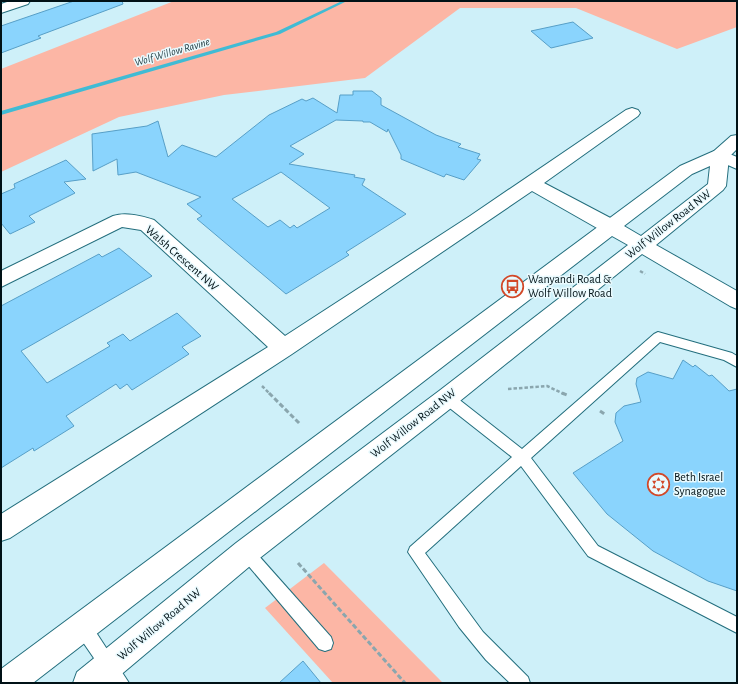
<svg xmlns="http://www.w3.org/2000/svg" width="738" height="684" font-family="'Alegreya Sans',sans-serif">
	<rect width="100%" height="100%" fill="#cef0f9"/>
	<g fill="#fcb6a5">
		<path d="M174,1H737V27L677,49L576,8H460L365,78L224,95L119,117L1,172V69Z"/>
		<path d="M324,563L443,683H333L265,608Z"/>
	</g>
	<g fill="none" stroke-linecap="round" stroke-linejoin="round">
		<path fill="#40bbd4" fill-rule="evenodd" d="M342,1H347L280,34L1,115V111L276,32Z"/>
	</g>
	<g fill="#8ad4fd" stroke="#579fc7" fill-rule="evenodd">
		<path d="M74,1H122L123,4L38,36L41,38L1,53V26Z"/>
		<path d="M573,22L593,38L551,48L531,31Z"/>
		<path d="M353,91H372L381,98V105L436,135L461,144L458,147L480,154L477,159L481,160L464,180L446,174L444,177L401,159V155L388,129L387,132L370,122H363V121L336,120L290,146L304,154L289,164L355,175L354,177L365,179L362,185L406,214L346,252L349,255L286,294L197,219L202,216L187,204L201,197L136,172L118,175L117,159L93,171L92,134L147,126L158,121L168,157L182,145L216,157L269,115L302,99L306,101L313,98L337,113L340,95H353ZM281,172L330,208L297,228L294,225L290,228L280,220L268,227L232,199Z"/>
		<path d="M66,160L86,179L64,182L75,193L29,216L35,222L10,234L1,223V194L15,188L14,184Z"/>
		<path d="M119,248L152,276L21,351L47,383L110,346L107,343L123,334L130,341L177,313L201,336L182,347L189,354L132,390L127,384L120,389L116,384L66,416L74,426L34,451L33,448L1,468V306L99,254L102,257Z"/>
		<path d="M683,360L693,367L695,365L709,376L712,375L729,391L737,389V591L708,581L653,551L607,514L573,473L623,441L615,422L616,413L624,406L641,402L636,384L637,378L648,372L673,379Z"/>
		<path d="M303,661L321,683H279Z"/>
	</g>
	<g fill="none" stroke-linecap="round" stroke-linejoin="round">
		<defs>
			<g id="lane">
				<path d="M658,332L732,353L737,356V367L724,360L660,342L531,458L598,546L737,617V633L588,556L521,466L425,553L483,632L528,677L530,683H510L486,660L459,627L408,552L410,547L512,457L442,402L441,398L442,394L447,393L452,394L522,449L654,334Z"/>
				<path d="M246,545L251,547L331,637L333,643L331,649L325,651L319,649L241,557L239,552L241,547Z"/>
				<path d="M82,618L88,620L129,683H111L76,632L74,626L76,620Z"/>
			</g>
			<g id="street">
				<path d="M10,1H30L28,4L1,13V4Z"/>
				<path d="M632,108L638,110L640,113L638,116L544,183L618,222L621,227L618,232L611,233L604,232L532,191L292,354L10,538L1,541V514L268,347L141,230L122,227L1,287V271L113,216C126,212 141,216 154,220L285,336L470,216L626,110Z"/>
				<path d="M720,150L737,157V169L714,159L711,155L714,151Z"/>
			</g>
			<path id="secondary" d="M737,135V149L729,157L726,186L723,190L656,245L737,291V309L730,306L642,254L455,405L256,561L111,683H73L77,672L236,543L439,391L628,245L612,236L33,683H1V669L680,166L714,151L731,136ZM710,166L708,184L641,236L624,226L692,174Z"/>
		</defs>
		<use href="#lane" stroke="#236e7d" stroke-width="2"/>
		<use href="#street" stroke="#236e7d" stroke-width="2"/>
		<use href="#secondary" stroke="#236e7d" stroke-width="2"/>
		<g stroke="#8aa6ae" stroke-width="2.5" stroke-dasharray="3.5 2" stroke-linecap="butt">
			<path d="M640,271L645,274"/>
			<path d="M262,386L270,394"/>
			<path d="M508,389L547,386L564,394"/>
		</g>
		<g stroke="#8aa6ae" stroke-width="3" stroke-dasharray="5 2.5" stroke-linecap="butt">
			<path d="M269,393L300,424"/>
			<path d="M562,393L567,395"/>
			<path d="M600,411L606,415"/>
			<path d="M298,563L405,683"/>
		</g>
		<use href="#lane" fill="#fff" fill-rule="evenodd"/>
		<use href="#street" fill="#fff" fill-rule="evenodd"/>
		<use href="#secondary" fill="#fff" fill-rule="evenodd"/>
	</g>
	<defs>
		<symbol id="bus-ring" viewBox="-11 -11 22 22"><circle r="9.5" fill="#e9fafe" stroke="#d24828" stroke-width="1.5"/><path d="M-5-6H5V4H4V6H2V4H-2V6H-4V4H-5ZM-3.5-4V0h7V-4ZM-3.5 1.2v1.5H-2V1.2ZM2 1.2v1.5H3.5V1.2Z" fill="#d24828"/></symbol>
		<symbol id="synagogue-ring" viewBox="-11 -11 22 22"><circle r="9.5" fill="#e9fafe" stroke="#d24828" stroke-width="1.5"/><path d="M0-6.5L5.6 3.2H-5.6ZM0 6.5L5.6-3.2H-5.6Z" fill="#d24828"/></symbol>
	</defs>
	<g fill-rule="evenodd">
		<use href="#bus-ring" x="500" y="274" width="25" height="25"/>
		<use href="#synagogue-ring" x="646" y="472" width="25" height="25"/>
	</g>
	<g text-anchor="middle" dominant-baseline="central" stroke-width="3" stroke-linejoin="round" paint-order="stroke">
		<g font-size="11" font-style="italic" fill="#1a343a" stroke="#e9fafe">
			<text transform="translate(172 52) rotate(-16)">Wolf Willow Ravine</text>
		</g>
		<g font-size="12" fill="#001116" stroke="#e9fafe">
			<text transform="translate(668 224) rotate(-38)">Wolf Willow Road NW</text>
			<text transform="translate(182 258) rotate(41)">Walsh Crescent NW</text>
			<text transform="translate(413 423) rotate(-38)">Wolf Willow Road NW</text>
			<text transform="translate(159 624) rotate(-40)">Wolf Willow Road NW</text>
		</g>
		<g font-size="12" fill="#001116" stroke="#e9fafe" text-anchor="start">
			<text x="528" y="279">Wanyandi Road &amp;<tspan x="528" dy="14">Wolf Willow Road</tspan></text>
			<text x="674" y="477">Beth Israel<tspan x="674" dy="14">Synagogue</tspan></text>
		</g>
	</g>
	<rect width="738" height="684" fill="none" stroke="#001116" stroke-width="4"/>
</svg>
